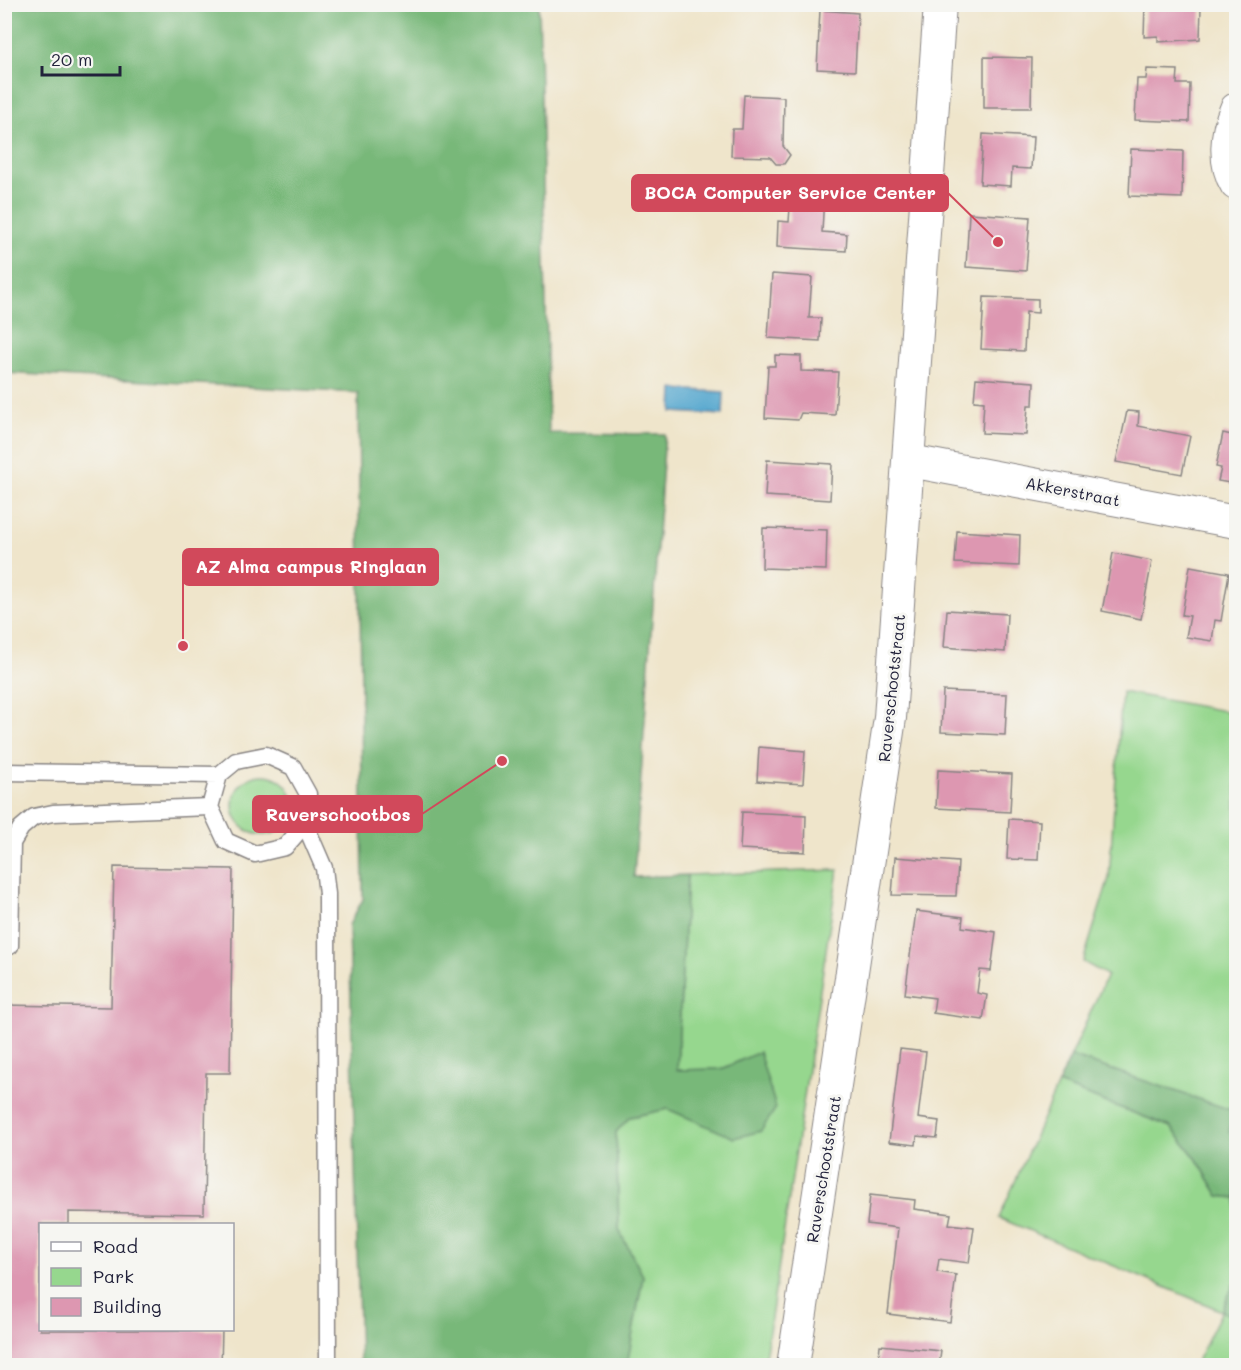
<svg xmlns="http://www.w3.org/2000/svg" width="1241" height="1370" font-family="Mali,sans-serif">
	<rect width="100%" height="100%" fill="#f6f6f2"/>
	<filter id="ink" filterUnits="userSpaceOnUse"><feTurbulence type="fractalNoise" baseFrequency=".0167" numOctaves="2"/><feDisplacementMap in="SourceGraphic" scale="12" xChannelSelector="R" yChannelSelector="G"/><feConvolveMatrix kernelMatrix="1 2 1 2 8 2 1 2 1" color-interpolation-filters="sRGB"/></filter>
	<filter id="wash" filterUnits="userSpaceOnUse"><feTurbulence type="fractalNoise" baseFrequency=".008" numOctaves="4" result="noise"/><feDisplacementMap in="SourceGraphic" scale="24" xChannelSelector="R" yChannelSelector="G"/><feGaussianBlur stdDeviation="1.35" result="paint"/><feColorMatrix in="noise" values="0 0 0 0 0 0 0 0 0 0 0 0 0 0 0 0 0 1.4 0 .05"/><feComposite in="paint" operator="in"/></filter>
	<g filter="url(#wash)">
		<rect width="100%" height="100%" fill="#efe5cb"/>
		<g fill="#96d78e" stroke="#5c7c64" stroke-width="1.5">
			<path d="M1122,692L1236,713V1135L1228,1132L1233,1111L1071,1056L1107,975L1083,962L1109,878Z"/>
			<circle cx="263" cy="805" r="30"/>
			<path d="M838,870L764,1365H627L643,1276L619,1230L616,1132L630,1117L668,1109L734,1137L759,1052L722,1069L677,1070L687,875Z"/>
			<path d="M1058,1084L1171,1127L1196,1158L1219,1196L1236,1198V1285L1234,1284L1222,1311L1236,1319V1365H1195L1222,1311L999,1218Z"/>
		</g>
		<g fill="#78b879" stroke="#4d6d5a" stroke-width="1.5">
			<path d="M4,5H539L549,433L665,434L634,877L687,875L677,1070L722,1069L759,1052L776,1108L761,1131L734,1138L668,1109L630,1117L616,1132L619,1230L643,1276L627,1365H360L349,925L363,899L358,393L5,373Z"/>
			<path d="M1071,1056L1234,1111L1229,1132L1236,1135V1198L1219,1196L1196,1158L1171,1127L1058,1084Z"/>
			<path d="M1234,1283L1236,1285V1319L1222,1311Z"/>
		</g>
		<path fill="#51a5cd" stroke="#3a6484" stroke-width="1.5" d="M673,389L724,392L723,415L672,412Z"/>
		<g id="blocks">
			<g fill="#dd97b1">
				<path d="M1145,4H1190L1201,7L1200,39L1158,42V36L1144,37Z"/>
				<path d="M820,10L858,13L855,71L817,69Z"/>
				<path d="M984,57L1032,58L1031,108H984Z"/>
				<path d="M1147,69L1178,70L1177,84H1190L1189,122L1135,120L1137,79H1146Z"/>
				<path d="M744,95L784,97L783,146L790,155L784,164H776L770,157L731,156L732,129H742Z"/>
				<path d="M983,134L1033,137L1031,169L1012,168L1011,186L980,184Z"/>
				<path d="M1131,149L1183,151L1182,198L1129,196Z"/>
				<path d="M791,193L824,195L822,232L847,234L846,251L777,247L778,221L789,222Z"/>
				<path d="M969,213L1030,217L1026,271L966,267Z"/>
				<path d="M772,274L812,277L809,318H821L820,341L768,338Z"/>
				<path d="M984,297L1038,299V313L1026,312L1024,351L981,349Z"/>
				<path d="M775,355L801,356V371L838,372L835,415L801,413L798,420L765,418L768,366H775Z"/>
				<path d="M976,378L1034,382L1033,405H1028L1026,435L982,433L984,402L974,401Z"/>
				<path d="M1127,411L1139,412L1138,426L1190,436L1182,474L1116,462Z"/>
				<path d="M1223,433L1236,436V484L1218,481L1221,468L1216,467Z"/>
				<path d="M767,460L832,464L830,500L765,496Z"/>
				<path d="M763,528L827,530L826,570L762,568Z"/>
				<path d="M957,531L1020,535L1019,566L955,563Z"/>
				<path d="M1113,553L1152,561L1141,619L1102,611Z"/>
				<path d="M1190,566L1229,573L1221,621L1215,620L1212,641L1186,637L1190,616L1182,615Z"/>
				<path d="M947,610L1007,614L1005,652L944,647Z"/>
				<path d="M943,691L1007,694L1005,735L941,732Z"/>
				<path d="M759,747L805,751L803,784L757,781Z"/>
				<path d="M938,770L1012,774L1010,812L936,808Z"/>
				<path d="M742,812L806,815L805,852L740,849Z"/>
				<path d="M1009,819L1040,821L1038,860L1007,859Z"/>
				<path d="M895,857L958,862L956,896L892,895Z"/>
				<path d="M114,867L233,869L230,1073H206L204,1214L69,1212V1224H40V1330H222L221,1366H4V1005L111,1007Z"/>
				<path d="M916,911L963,917L962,927L996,932L991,971L980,970L977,993L987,995L983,1020L933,1013L935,998L905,994Z"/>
				<path d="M900,1049L926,1052L918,1118L939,1121L937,1138L917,1136L916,1145L889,1142Z"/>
				<path d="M870,1195L915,1200L914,1209L951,1214L949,1224L974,1227L969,1263L939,1259L937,1272L956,1275L950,1322L888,1314L898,1228L867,1224Z"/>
				<path d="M880,1345L941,1351L939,1366H878Z"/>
			</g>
		</g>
	</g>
	<g filter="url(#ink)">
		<use href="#blocks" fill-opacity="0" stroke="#888483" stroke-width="1.5"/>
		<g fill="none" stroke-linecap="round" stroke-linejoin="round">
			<defs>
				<g id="lane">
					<path d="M4,772L219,775L236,761L266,755L293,767L308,794L305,824L285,847L255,854L226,841L210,807L219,775"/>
					<path d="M305,824L324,868L327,894L328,1366"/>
					<path d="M10,946L12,843L21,828L34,817L53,813L210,807"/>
				</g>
				<g id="street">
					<path d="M1236,109C1226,131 1223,163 1236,184"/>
					<path d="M910,461L1236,522"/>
					<path d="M793,1366L890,718L940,4"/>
				</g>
			</defs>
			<use href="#lane" stroke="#888483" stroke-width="19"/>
			<use href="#street" stroke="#888483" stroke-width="34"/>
			<use href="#lane" stroke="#fff" stroke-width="16"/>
			<use href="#street" stroke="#fff" stroke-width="32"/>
		</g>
	</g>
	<g text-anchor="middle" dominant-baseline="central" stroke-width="6" stroke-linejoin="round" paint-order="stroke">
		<g font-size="16" fill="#22223b" stroke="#f6f6f2">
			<text transform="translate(1073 491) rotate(11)">Akkerstraat</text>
			<text transform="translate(891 688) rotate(-84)">Raverschootstraat</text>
			<text transform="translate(823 1169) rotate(-81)">Raverschootstraat</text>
		</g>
	</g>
	<path fill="none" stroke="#d1495b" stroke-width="2" d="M998 242L948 193M183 646L183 567M502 761L422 814"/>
	<g fill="#d1495b" stroke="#f6f6f2" stroke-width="2">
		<circle cx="998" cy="242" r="6"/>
		<circle cx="183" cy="646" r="6"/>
		<circle cx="502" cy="761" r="6"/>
	</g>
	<g fill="#d1495b" stroke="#d1495b" stroke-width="2">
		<rect x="632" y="175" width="316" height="36" rx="6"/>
		<rect x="183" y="549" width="255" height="36" rx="6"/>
		<rect x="253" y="796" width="169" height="36" rx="6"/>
	</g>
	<g font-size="18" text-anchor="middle" font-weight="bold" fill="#fff">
		<text x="790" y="199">BOCA Computer Service Center</text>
		<text x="311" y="573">AZ Alma campus Ringlaan</text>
		<text x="338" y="821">Raverschootbos</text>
	</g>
	<rect width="1241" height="1370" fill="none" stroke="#f6f6f2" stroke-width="24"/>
	<rect x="39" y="1223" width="195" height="108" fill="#f6f6f2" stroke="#a1a1a9" stroke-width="1.5"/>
	<rect x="51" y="1242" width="30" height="9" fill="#ffffff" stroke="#a1a1a9" stroke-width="1.5"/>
	<text x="93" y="1253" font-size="18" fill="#22223b">Road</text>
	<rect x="51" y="1268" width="30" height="18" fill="#96d78e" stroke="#a1a1a9" stroke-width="1.5"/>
	<text x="93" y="1283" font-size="18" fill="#22223b">Park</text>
	<rect x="51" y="1298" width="30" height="18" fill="#dd97b1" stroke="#a1a1a9" stroke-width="1.5"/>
	<text x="93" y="1313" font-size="18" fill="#22223b">Building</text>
	<path d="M42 66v9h78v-9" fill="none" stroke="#22223b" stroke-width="3"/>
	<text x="51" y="66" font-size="18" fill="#22223b" stroke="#f6f6f2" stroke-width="4.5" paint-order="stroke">20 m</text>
</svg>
